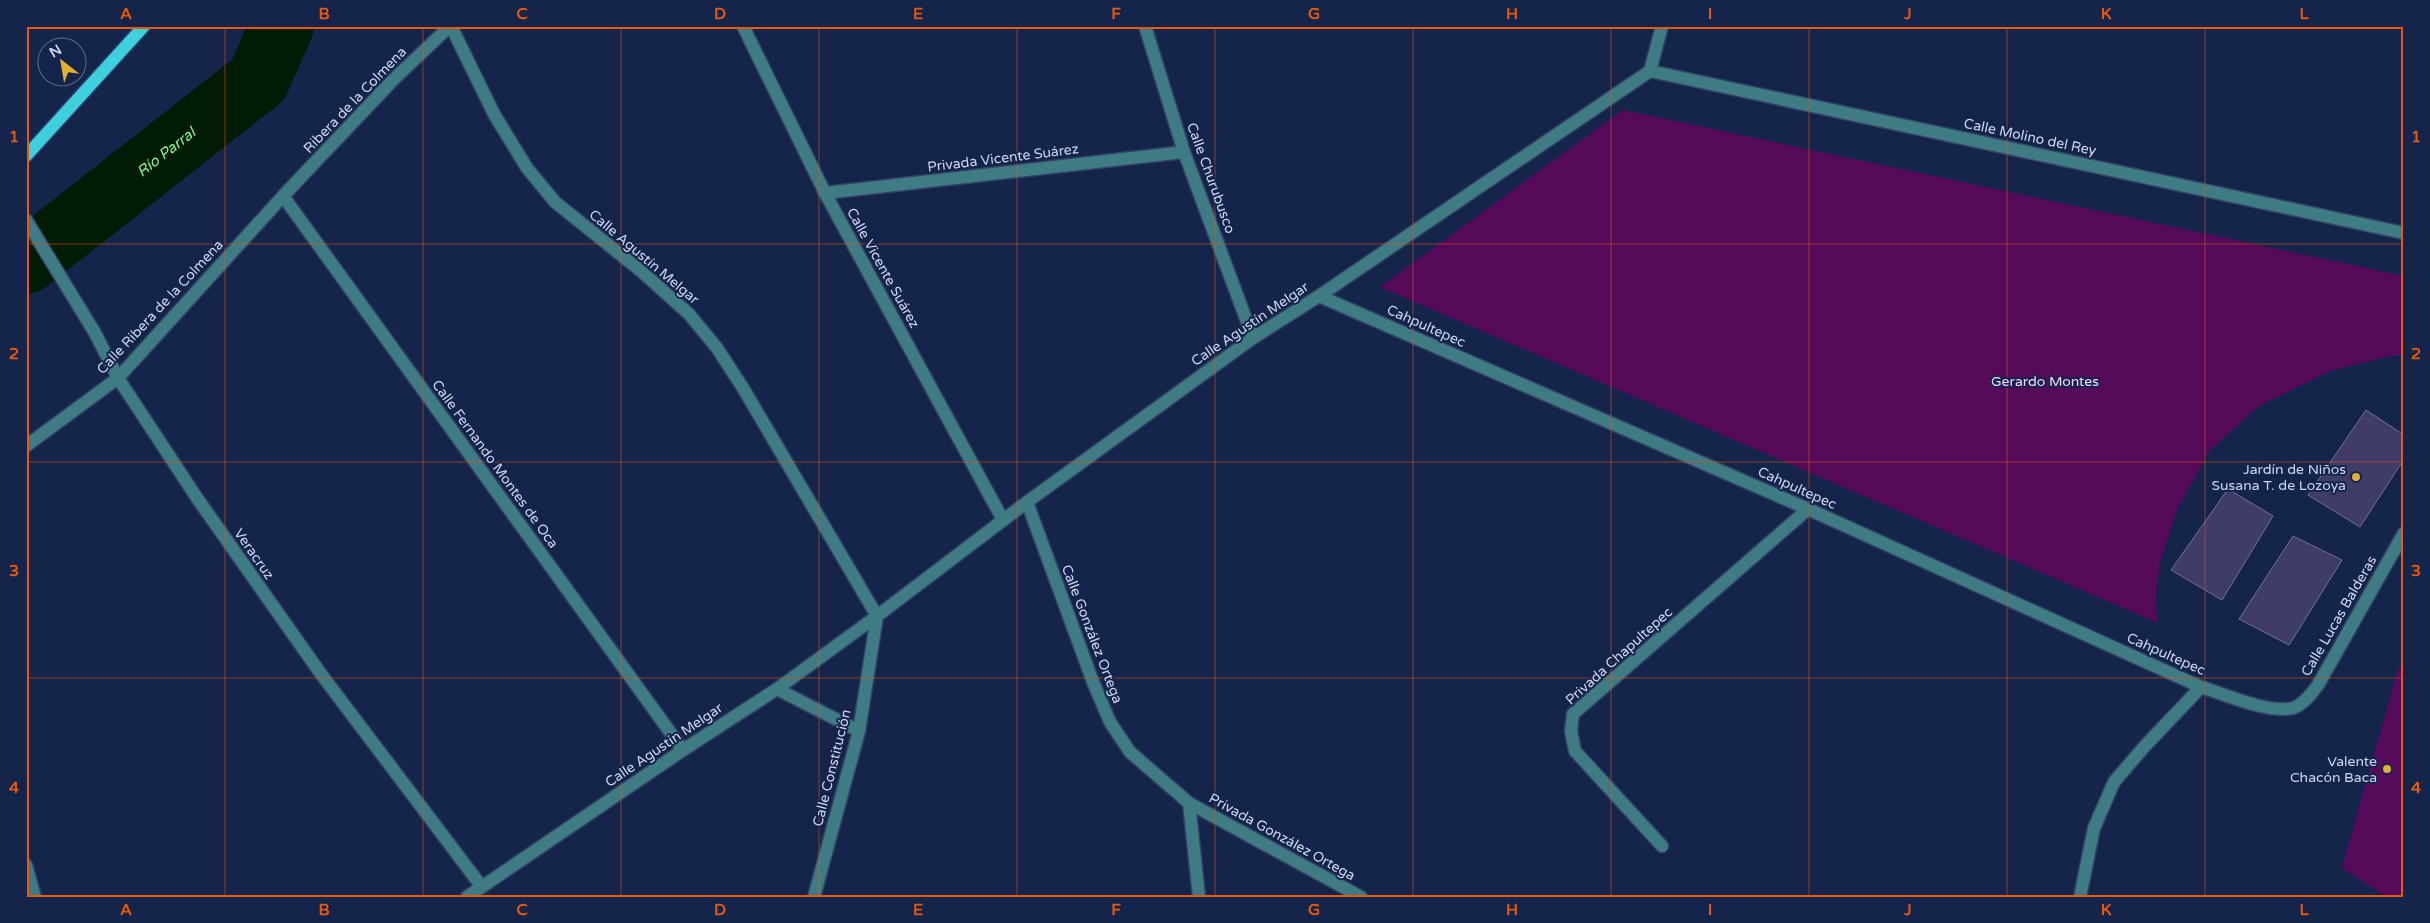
<svg xmlns="http://www.w3.org/2000/svg" width="2430" height="923" font-family="'Varela Round',sans-serif">
	<rect width="100%" height="100%" fill="#15244b"/>
	<g fill="#550b5a">
		<path d="M1623,110L2404,276V356H2390L2330,371L2259,406L2210,450L2178,507L2160,562L2155,602L2158,623L1380,287Z"/>
		<path d="M2404,658V897H2387L2342,868L2398,670Z"/>
	</g>
	<g fill="none" stroke-linecap="round" stroke-linejoin="round">
		<path stroke="#021b04" stroke-width="10" d="M2403,26H2404"/>
		<path stroke="#021b04" stroke-width="64" id="s1" d="M26,262L258,80L282,26"/>
	</g>
	<g fill="#3f3c68" stroke="#716fa0">
		<path d="M2366,410L2404,435V459L2360,527L2308,495Z"/>
		<path d="M2228,489L2273,516L2222,600L2171,570Z"/>
		<path d="M2293,536L2342,560L2289,645L2239,619Z"/>
	</g>
	<g fill="none" stroke-linecap="round" stroke-linejoin="round">
		<defs>
			<g id="minor">
				<path d="M451,26L494,114L527,168L555,202L641,271L689,314L717,348L743,388L877,616"/>
				<path d="M743,26L825,193L1003,520"/>
				<path d="M1145,26L1184,152L1253,338"/>
				<path d="M1650,71L2404,233"/>
				<path d="M1650,71L1662,26"/>
				<path d="M825,193L1184,152"/>
				<path d="M283,196L683,750"/>
				<path d="M26,220L95,333L118,378L197,498L321,674L482,887"/>
				<path d="M1319,296L1808,509L2201,687C2225,694 2268,714 2293,708C2303,705 2312,693 2318,685L2404,533"/>
				<path d="M26,446L118,378L283,196L393,80L450,26"/>
				<path d="M1027,502L1093,682L1110,722L1130,752L1189,803L1199,897"/>
				<path d="M777,689L859,731"/>
				<path d="M1189,803L1361,897"/>
				<path d="M1662,846L1575,751L1571,731L1573,714L1808,509"/>
				<path d="M26,865L35,897"/>
				<path d="M467,897L683,750L777,689L877,616L1027,502L1253,338L1319,296L1650,71"/>
				<path d="M814,897L859,731L877,616"/>
				<path d="M2080,897L2094,828L2114,782L2144,747L2201,687"/>
			</g>
			<path id="major" d="M26,156L144,26"/>
		</defs>
		<use href="#minor" stroke="#324166" stroke-width="15"/>
		<use href="#major" stroke="#324166" stroke-width="15"/>
		<use href="#minor" stroke="#3e7b82" stroke-width="12"/>
		<use href="#major" stroke="#3ed0df" stroke-width="12"/>
	</g>
	<path fill="none" stroke="#e8590c" stroke-width="1" stroke-opacity="0.55" d="M225,26V897M423,26V897M621,26V897M819,26V897M1017,26V897M1215,26V897M1413,26V897M1611,26V897M1809,26V897M2007,26V897M2205,26V897M26,244H2404M26,462H2404M26,678H2404"/>
	<g fill="#e1af34" stroke="#15244b" stroke-width="2">
		<circle cx="2356" cy="477" r="5"/>
		<circle cx="2387" cy="769" r="5"/>
	</g>
	<g text-anchor="middle" dominant-baseline="central" stroke-width="4" stroke-linejoin="round" paint-order="stroke">
		<g font-size="14" fill="#cbd7f1" stroke="#15244b">
			<text transform="translate(355 100) rotate(-46)">Ribera de la Colmena</text>
			<text transform="translate(2030 137) rotate(12)">Calle Molino del Rey</text>
			<text transform="translate(1003 158) rotate(-7)">Privada Vicente Suárez</text>
			<text transform="translate(1211 178) rotate(70)">Calle Churubusco</text>
			<text transform="translate(644 257) rotate(40)">Calle Agustín Melgar</text>
			<text transform="translate(883 268) rotate(61)">Calle Vicente Suárez</text>
			<text transform="translate(160 307) rotate(-47)">Calle Ribera de la Colmena</text>
			<text transform="translate(1250 324) rotate(-34)">Calle Agustín Melgar</text>
			<text transform="translate(1426 326) rotate(24)">Cahpultepec</text>
			<text transform="translate(495 464) rotate(54)">Calle Fernando Montes de Oca</text>
			<text transform="translate(1797 488) rotate(24)">Cahpultepec</text>
			<text transform="translate(254 554) rotate(55)">Veracruz</text>
			<text transform="translate(2339 616) rotate(-60)">Calle Lucas Balderas</text>
			<text transform="translate(1092 634) rotate(69)">Calle González Ortega</text>
			<text transform="translate(2166 654) rotate(24)">Cahpultepec</text>
			<text transform="translate(1619 656) rotate(-42)">Privada Chapultepec</text>
			<text transform="translate(664 745) rotate(-34)">Calle Agustín Melgar</text>
			<text transform="translate(832 768) rotate(-76)">Calle Constitución</text>
			<text transform="translate(1282 837) rotate(29)">Privada González Ortega</text>
		</g>
		<g font-size="14" fill="#fcd4fd" stroke="#15244b">
			<text x="2045" y="381">Gerardo Montes</text>
		</g>
		<g font-size="14" fill="#cbd7f1" stroke="#15244b" text-anchor="end">
			<text x="2346" y="469">Jardín de Niños<tspan x="2346" dy="16">Susana T. de Lozoya</tspan></text>
			<text x="2377" y="761">Valente<tspan x="2377" dy="16">Chacón Baca</tspan></text>
		</g>
		<g font-size="15" font-style="italic" fill="#88f58f" stroke="#15244b">
			<text stroke="none"><textPath href="#s1" startOffset="178">Río Parral</textPath></text>
		</g>
	</g>
	<rect width="2430" height="923" fill="none" stroke="#15244b" stroke-width="55"/>
	<g transform="translate(62 62) rotate(329)"><circle r="24" fill="#15244b" stroke="#5e6c8d"/>
	<path d="M0-4L9 19L0 12L-9 19Z" fill="#e1af34"/>
	<text y="-8" font-size="14" font-weight="bold" text-anchor="middle" fill="#cbd7f1">N</text>
	</g>
	<rect x="28" y="28" width="2374" height="868" fill="none" stroke="#e8590c" stroke-width="2"/>
	<g font-size="16" text-anchor="middle" font-weight="bold" fill="#e8590c">
		<text x="126" y="19">A</text>
		<text x="324" y="19">B</text>
		<text x="522" y="19">C</text>
		<text x="720" y="19">D</text>
		<text x="918" y="19">E</text>
		<text x="1116" y="19">F</text>
		<text x="1314" y="19">G</text>
		<text x="1512" y="19">H</text>
		<text x="1710" y="19">I</text>
		<text x="1908" y="19">J</text>
		<text x="2106" y="19">K</text>
		<text x="2304" y="19">L</text>
		<text x="14" y="142">1</text>
		<text x="2416" y="142">1</text>
		<text x="14" y="359">2</text>
		<text x="2416" y="359">2</text>
		<text x="14" y="576">3</text>
		<text x="2416" y="576">3</text>
		<text x="14" y="793">4</text>
		<text x="2416" y="793">4</text>
		<text x="126" y="915">A</text>
		<text x="324" y="915">B</text>
		<text x="522" y="915">C</text>
		<text x="720" y="915">D</text>
		<text x="918" y="915">E</text>
		<text x="1116" y="915">F</text>
		<text x="1314" y="915">G</text>
		<text x="1512" y="915">H</text>
		<text x="1710" y="915">I</text>
		<text x="1908" y="915">J</text>
		<text x="2106" y="915">K</text>
		<text x="2304" y="915">L</text>
	</g>
</svg>
